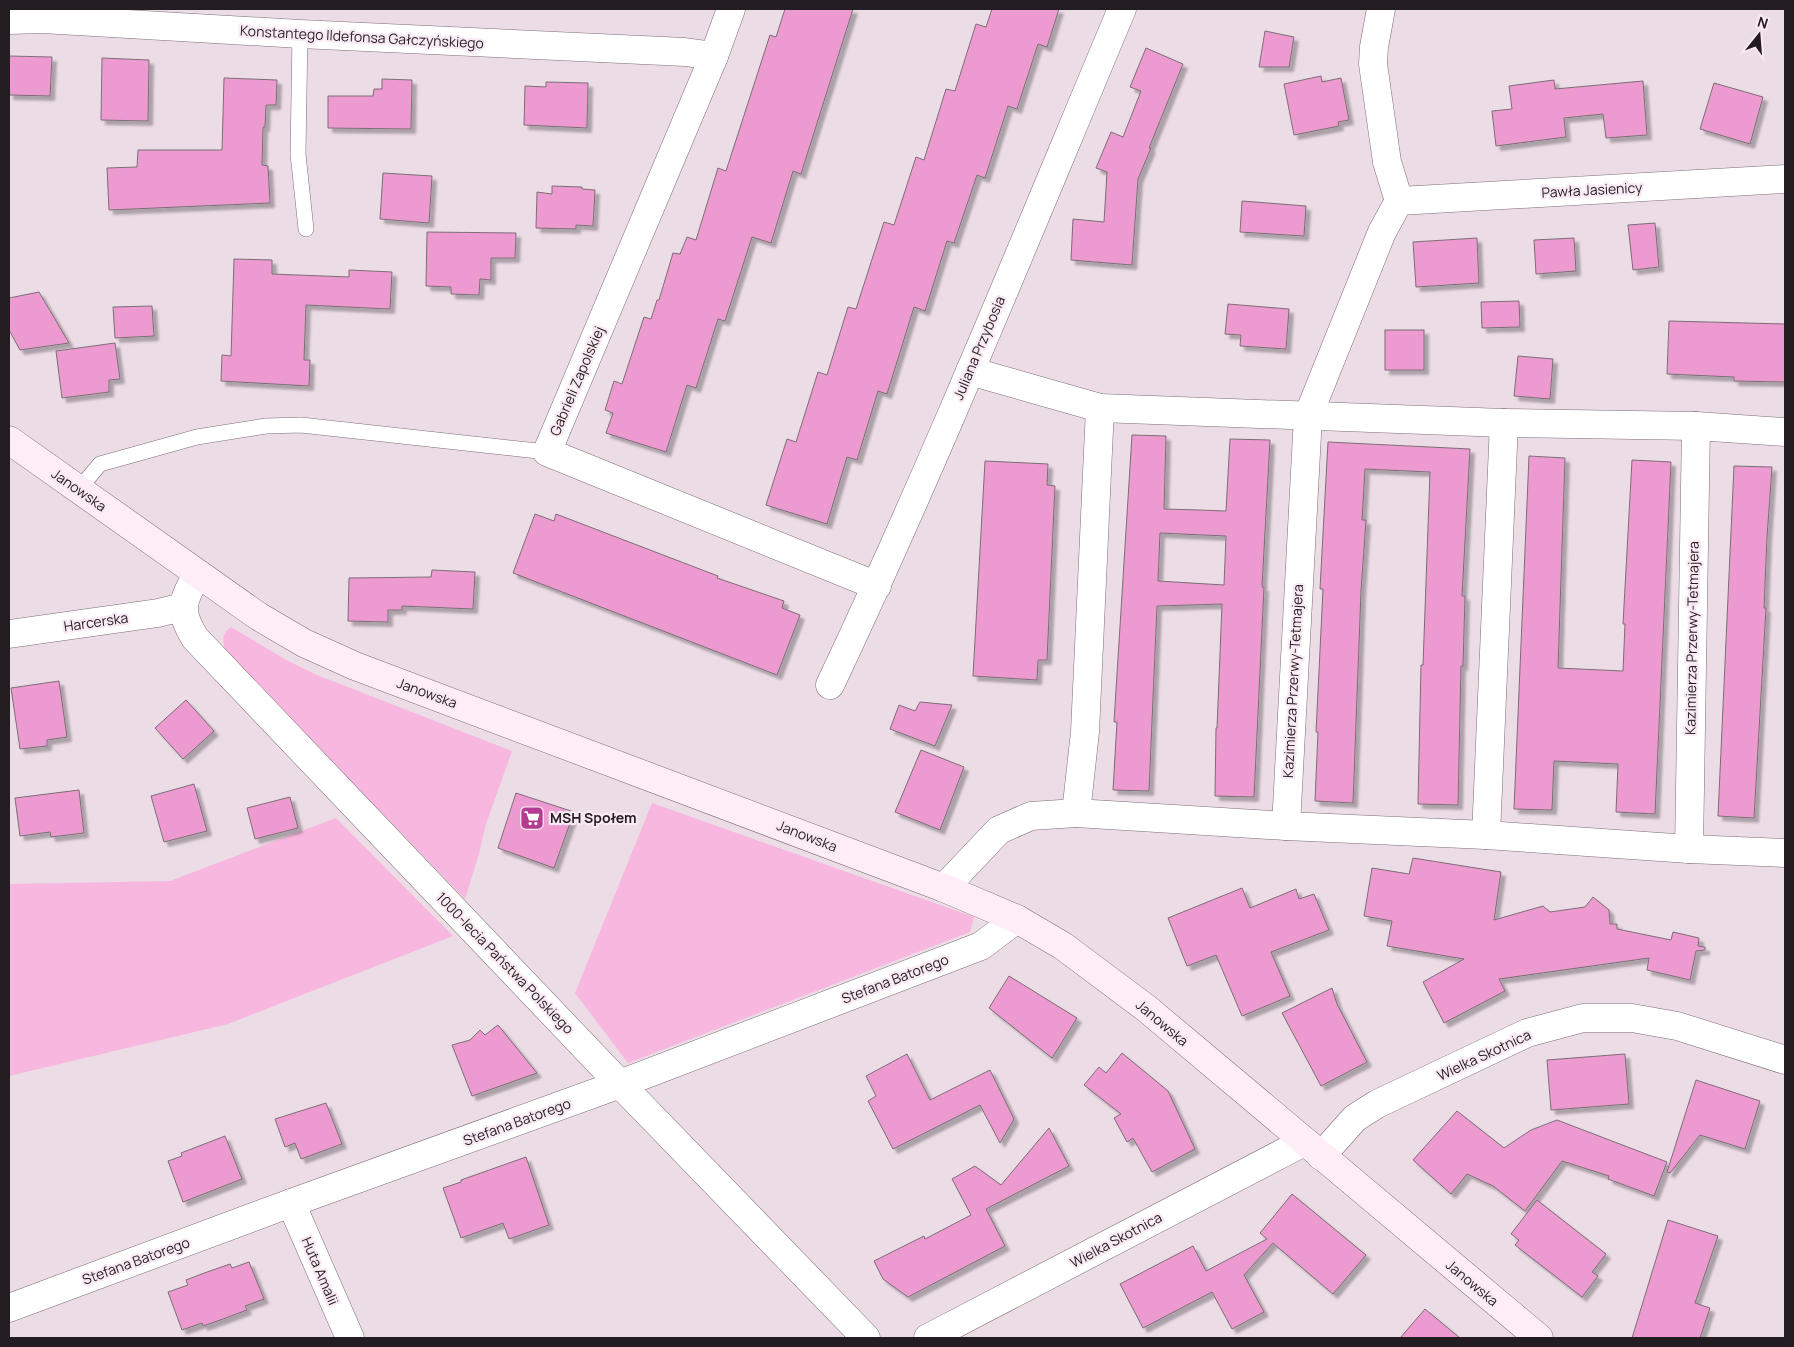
<svg xmlns="http://www.w3.org/2000/svg" width="1794" height="1347" font-family="Manrope,sans-serif">
  <defs>
    <filter id="shadow"><feDropShadow dx="4.5" dy="4.5" stdDeviation="1" flood-color="#0004"/></filter>
  </defs>
  <rect width="100%" height="100%" fill="#ecdce6"/>
  <g fill="#f7b7df">
    <path d="M 231,627 L 290,662 L 317,675 L 512,751 L 485,827 L 479,854 L 465,899 L 227,653 C 222,643 221,634 231,627 Z"/>
    <path d="M 652,803 L 974,917 L 970,932 L 628,1063 L 575,993 Z"/>
    <path d="M 336,818 L 453,936 L 228,1024 L 9,1076 L 9,884 L 170,881 Z"/>
  </g>
  <g fill="#ec9acf" stroke="#7b6e76" fill-rule="evenodd" filter="url(#shadow)">
    <path d="M 785,9 L 853,9 L 801,174 L 793,171 L 771,243 L 752,237 L 725,321 L 718,319 L 696,388 L 687,385 L 666,452 L 606,433 L 613,413 L 605,410 L 614,381 L 622,384 L 644,317 L 651,319 L 657,300 L 659,300 L 673,253 L 680,254 L 687,237 L 696,240 L 718,168 L 726,171 L 770,35 L 776,37 Z"/>
    <path d="M 992,9 L 1059,9 L 1047,47 L 1038,44 L 1017,109 L 1008,106 L 985,178 L 977,175 L 954,243 L 947,241 L 925,311 L 914,307 L 887,394 L 878,391 L 857,460 L 847,457 L 827,524 L 766,505 L 787,439 L 796,442 L 818,372 L 827,375 L 848,307 L 856,309 L 884,222 L 894,225 L 916,157 L 924,160 L 946,89 L 955,91 L 976,24 L 986,27 Z"/>
    <path d="M 1265,31 L 1294,37 L 1289,67 L 1259,67 Z"/>
    <path d="M 1146,48 L 1183,64 L 1149,148 L 1151,148 L 1138,179 L 1132,265 L 1071,260 L 1073,219 L 1104,222 L 1107,172 L 1096,168 L 1111,132 L 1123,137 L 1141,91 L 1130,87 Z"/>
    <path d="M 9,56 L 52,57 L 50,96 L 9,95 Z"/>
    <path d="M 102,58 L 149,60 L 148,121 L 101,120 Z"/>
    <path d="M 1321,76 L 1322,82 L 1341,78 L 1349,120 L 1338,122 L 1339,126 L 1294,135 L 1284,84 Z"/>
    <path d="M 224,78 L 277,80 L 276,105 L 266,105 L 265,127 L 263,127 L 262,165 L 268,166 L 270,203 L 109,210 L 107,168 L 137,167 L 138,150 L 222,150 Z"/>
    <path d="M 382,79 L 412,80 L 411,129 L 328,128 L 328,96 L 373,96 L 374,89 L 382,89 Z"/>
    <path d="M 1554,80 L 1555,89 L 1643,81 L 1647,135 L 1606,138 L 1603,114 L 1564,118 L 1566,137 L 1496,146 L 1492,111 L 1512,109 L 1509,86 Z"/>
    <path d="M 546,82 L 588,83 L 587,128 L 524,125 L 525,86 L 546,87 Z"/>
    <path d="M 1714,83 L 1763,97 L 1750,144 L 1700,129 Z"/>
    <path d="M 383,173 L 432,176 L 429,223 L 380,219 Z"/>
    <path d="M 552,186 L 582,187 L 582,189 L 595,190 L 593,226 L 576,225 L 576,229 L 536,228 L 537,192 L 552,194 Z"/>
    <path d="M 1242,201 L 1306,206 L 1304,236 L 1240,232 Z"/>
    <path d="M 1655,223 L 1659,267 L 1633,270 L 1628,225 Z"/>
    <path d="M 427,232 L 516,233 L 515,258 L 491,258 L 491,280 L 480,279 L 479,295 L 451,294 L 451,287 L 426,286 Z"/>
    <path d="M 1477,238 L 1479,283 L 1416,287 L 1413,242 Z"/>
    <path d="M 1574,238 L 1576,271 L 1536,274 L 1534,240 Z"/>
    <path d="M 234,259 L 272,260 L 272,274 L 349,277 L 349,270 L 392,272 L 390,309 L 306,305 L 304,360 L 310,360 L 309,386 L 221,381 L 222,355 L 231,356 Z"/>
    <path d="M 39,292 L 69,343 L 20,350 L 9,330 L 9,298 Z"/>
    <path d="M 1519,301 L 1520,327 L 1482,328 L 1481,302 Z"/>
    <path d="M 1228,304 L 1289,309 L 1286,349 L 1240,346 L 1241,335 L 1225,334 Z"/>
    <path d="M 152,306 L 154,336 L 115,338 L 113,307 Z"/>
    <path d="M 1669,321 L 1785,324 L 1785,382 L 1734,381 L 1734,377 L 1667,374 Z"/>
    <rect x="1385" y="330" width="39" height="40"/>
    <path d="M 115,343 L 120,379 L 109,380 L 109,392 L 62,398 L 56,351 Z"/>
    <path d="M 1518,356 L 1553,359 L 1550,399 L 1514,396 Z"/>
    <path d="M 1132,435 L 1166,436 L 1164,509 L 1199,510 L 1226,511 L 1230,439 L 1270,440 L 1262,587 L 1264,587 L 1254,797 L 1215,796 L 1216,728 L 1217,728 L 1222,604 L 1157,606 L 1149,791 L 1113,790 L 1117,722 L 1114,722 ZM 1160,533 L 1226,536 L 1224,585 L 1158,581 Z"/>
    <path d="M 1328,442 L 1470,449 L 1462,596 L 1465,596 L 1463,666 L 1461,666 L 1458,805 L 1418,804 L 1421,665 L 1423,665 L 1430,472 L 1365,469 L 1362,520 L 1366,520 L 1361,591 L 1353,803 L 1315,801 L 1318,732 L 1316,732 L 1323,589 L 1320,589 Z"/>
    <path d="M 1529,456 L 1565,458 L 1558,668 L 1623,671 L 1625,624 L 1623,624 L 1632,460 L 1671,462 L 1655,814 L 1616,812 L 1618,764 L 1554,761 L 1552,810 L 1514,809 Z"/>
    <path d="M 985,461 L 1048,464 L 1047,485 L 1055,486 L 1047,660 L 1038,660 L 1037,680 L 973,676 Z"/>
    <path d="M 1734,466 L 1772,467 L 1767,537 L 1764,608 L 1766,608 L 1754,818 L 1718,816 Z"/>
    <path d="M 535,514 L 554,521 L 556,514 L 718,576 L 717,578 L 784,601 L 782,608 L 800,615 L 777,675 L 513,573 Z"/>
    <path d="M 432,570 L 475,572 L 473,609 L 402,606 L 402,610 L 388,610 L 388,622 L 348,621 L 349,578 L 431,577 Z"/>
    <path d="M 59,681 L 67,737 L 47,740 L 47,746 L 20,749 L 11,688 Z"/>
    <path d="M 186,700 L 214,731 L 183,759 L 155,728 Z"/>
    <path d="M 920,702 L 952,705 L 935,746 L 890,729 L 899,705 L 915,711 Z"/>
    <path d="M 921,750 L 964,767 L 940,830 L 895,812 Z"/>
    <path d="M 194,784 L 207,831 L 164,842 L 151,796 Z"/>
    <path d="M 79,790 L 84,833 L 51,837 L 50,832 L 20,836 L 15,798 Z"/>
    <path d="M 516,793 L 574,812 L 554,868 L 498,848 Z"/>
    <path d="M 290,797 L 298,828 L 255,839 L 247,808 Z"/>
    <path d="M 1413,858 L 1501,872 L 1494,920 L 1543,906 L 1550,912 L 1585,907 L 1593,897 L 1609,910 L 1610,924 L 1617,924 L 1617,929 L 1671,940 L 1673,932 L 1699,938 L 1698,946 L 1705,947 L 1705,950 L 1696,951 L 1690,980 L 1647,970 L 1649,958 L 1499,979 L 1505,991 L 1444,1023 L 1423,982 L 1464,959 L 1387,946 L 1392,921 L 1364,916 L 1372,868 L 1409,874 Z"/>
    <path d="M 1242,888 L 1250,908 L 1296,889 L 1299,899 L 1314,894 L 1329,930 L 1271,952 L 1290,996 L 1242,1016 L 1216,955 L 1187,966 L 1168,918 Z"/>
    <path d="M 1009,976 L 1077,1018 L 1052,1058 L 989,1008 Z"/>
    <path d="M 1332,988 L 1337,1004 L 1367,1062 L 1321,1086 L 1282,1013 Z"/>
    <path d="M 498,1025 L 537,1073 L 472,1096 L 452,1045 L 470,1040 L 480,1030 L 485,1035 Z"/>
    <path d="M 1122,1053 L 1168,1091 L 1195,1149 L 1152,1172 L 1133,1138 L 1127,1142 L 1114,1118 L 1121,1114 L 1084,1085 L 1099,1067 L 1106,1073 Z"/>
    <path d="M 907,1054 L 930,1100 L 990,1070 L 1014,1119 L 1000,1143 L 980,1105 L 893,1149 L 868,1101 L 876,1096 L 866,1076 Z"/>
    <path d="M 1625,1054 L 1629,1104 L 1551,1110 L 1547,1060 Z"/>
    <path d="M 1696,1080 L 1760,1101 L 1745,1149 L 1700,1135 L 1670,1173 L 1667,1172 Z"/>
    <path d="M 326,1103 L 342,1144 L 301,1159 L 295,1143 L 285,1147 L 275,1119 Z"/>
    <path d="M 1457,1111 L 1504,1148 L 1531,1130 L 1557,1120 L 1667,1162 L 1654,1196 L 1608,1179 L 1609,1176 L 1562,1161 L 1525,1211 L 1493,1186 L 1467,1174 L 1451,1194 L 1413,1160 Z"/>
    <path d="M 1049,1128 L 1069,1166 L 986,1209 L 1005,1246 L 908,1297 L 883,1279 L 874,1261 L 924,1236 L 925,1239 L 971,1215 L 952,1179 L 975,1166 L 1001,1185 Z"/>
    <path d="M 225,1136 L 242,1179 L 183,1202 L 168,1161 L 182,1156 L 181,1153 Z"/>
    <path d="M 526,1157 L 549,1225 L 509,1239 L 503,1223 L 461,1238 L 443,1188 L 461,1182 L 461,1180 Z"/>
    <path d="M 1292,1194 L 1366,1255 L 1333,1294 L 1273,1243 L 1244,1275 L 1264,1312 L 1232,1329 L 1212,1292 L 1143,1328 L 1120,1284 L 1193,1246 L 1206,1271 L 1267,1239 L 1260,1233 Z"/>
    <path d="M 1537,1200 L 1606,1254 L 1592,1272 L 1598,1276 L 1582,1297 L 1515,1245 L 1519,1240 L 1511,1234 Z"/>
    <path d="M 1668,1220 L 1718,1236 L 1695,1303 L 1710,1308 L 1700,1338 L 1632,1338 Z"/>
    <path d="M 249,1262 L 264,1299 L 245,1306 L 247,1310 L 223,1319 L 203,1326 L 202,1323 L 182,1330 L 168,1292 L 188,1285 L 186,1280 L 207,1272 L 230,1264 L 232,1268 Z"/>
    <path d="M 1425,1309 L 1460,1338 L 1400,1338 Z"/>
  </g>
  <g fill="none" stroke-linecap="round" stroke-linejoin="round">
    <g stroke="#7c6e76" stroke-width="16">
      <g id="lane">
        <path d="M 300,34 L 298,154 L 306,229"/>
        <path d="M 78,490 L 100,464 L 197,437 L 266,426 L 301,425 L 547,452"/>
      </g>
    </g>
    <g stroke="#7c6e76" stroke-width="29">
      <g id="street">
        <path d="M 731,9 L 714,56 L 547,452 L 877,586"/>
        <path d="M 1381,9 L 1374,47 L 1373,64 L 1387,162 L 1399,201"/>
        <path d="M 9,20 L 42,19 L 300,34 L 685,52 L 714,56"/>
        <path d="M 970,371 L 1100,408 L 1504,423 L 1696,426 L 1785,432"/>
        <path d="M 198,574 C 182,600 178,611 195,638 L 620,1084 L 866,1338"/>
        <path d="M 9,634 L 158,613 L 183,607"/>
        <path d="M 830,685 C 935,463 1027,235 1122,9"/>
        <path d="M 1076,813 L 1085,732 L 1100,408"/>
        <path d="M 1286,826 L 1308,416 L 1382,232 L 1399,201 L 1785,179"/>
        <path d="M 1486,835 L 1504,423"/>
        <path d="M 1689,849 L 1696,426"/>
        <path d="M 944,888 L 999,830 L 1031,816 L 1076,813 L 1286,826 L 1486,835 L 1689,849 L 1785,853"/>
        <path d="M 1321,1156 L 1355,1118 L 1377,1104 L 1527,1033 L 1583,1018 L 1632,1018 L 1677,1026 L 1785,1060"/>
        <path d="M 291,1203 L 350,1338"/>
        <path d="M 9,1308 L 291,1203 L 620,1084 L 981,946 L 1017,919"/>
        <path d="M 928,1338 L 1304,1142"/>
      </g>
    </g>
    <g stroke="#7c6e76" stroke-width="29">
      <path id="secondary" d="M 9,440 L 258,616 L 304,643 L 355,666 L 944,888 L 1017,919 L 1063,946 L 1146,1008 L 1539,1338"/>
    </g>
    <use href="#lane" stroke="#fff" stroke-width="15"/>
    <use href="#street" stroke="#fff" stroke-width="28"/>
    <use href="#secondary" stroke="#feecf7" stroke-width="28"/>
  </g>
  <defs>
    <g id="supermarket-square" transform="scale(1.25)"><rect x="-9" y="-9" width="18" height="18" rx="4" fill="#b33b90" stroke="#f9e9f3"/><path d="M-6-5.5h2.5l.6 2H6L4.5 2H-2.5L-4.4-4H-6ZM-1.5 3.2a1.3 1.3 0 1 0 .1 0ZM3 3.2a1.3 1.3 0 1 0 .1 0Z" fill="#fff"/></g>
  </defs>
  <g fill-rule="evenodd">
    <use href="#supermarket-square" x="532" y="818"/>
  </g>
  <g text-anchor="middle" stroke-width="4.5" stroke-linejoin="round" paint-order="stroke">
    <g font-size="14" fill="#231d21" stroke="#f9e9f3">
      <text transform="translate(362 37) rotate(3)" y="5">Konstantego Ildefonsa Gałczyńskiego</text>
      <text transform="translate(1592 190) rotate(-3)" y="5">Pawła Jasienicy</text>
      <text transform="translate(979 348) rotate(-67)" y="5">Juliana Przybosia</text>
      <text transform="translate(577 381) rotate(-67)" y="5">Gabrieli Zapolskiej</text>
      <text transform="translate(79 490) rotate(35)" y="5">Janowska</text>
      <text transform="translate(96 622) rotate(-8)" y="5">Harcerska</text>
      <text transform="translate(1692 638) rotate(-89)" y="5">Kazimierza Przerwy-Tetmajera</text>
      <text transform="translate(1293 681) rotate(-87)" y="5">Kazimierza Przerwy-Tetmajera</text>
      <text transform="translate(427 693) rotate(20)" y="5">Janowska</text>
      <text transform="translate(807 836) rotate(21)" y="5">Janowska</text>
      <text transform="translate(505 963) rotate(46)" y="5">1000-lecia Państwa Polskiego</text>
      <text transform="translate(895 979) rotate(-21)" y="5">Stefana Batorego</text>
      <text transform="translate(1162 1023) rotate(40)" y="5">Janowska</text>
      <text transform="translate(1484 1055) rotate(-25)" y="5">Wielka Skotnica</text>
      <text transform="translate(517 1122) rotate(-20)" y="5">Stefana Batorego</text>
      <text transform="translate(1116 1240) rotate(-28)" y="5">Wielka Skotnica</text>
      <text transform="translate(136 1261) rotate(-20)" y="5">Stefana Batorego</text>
      <text transform="translate(320 1271) rotate(67)" y="5">Huta Amalii</text>
      <text transform="translate(1472 1283) rotate(40)" y="5">Janowska</text>
    </g>
    <g font-size="14" font-weight="bold" fill="#231d21" stroke="#f9e9f3" text-anchor="start">
      <text x="550" y="823">MSH Społem</text>
    </g>
  </g>
  <rect width="1794" height="1347" fill="none" stroke="#231d21" stroke-width="20"/>
  <g transform="translate(1759 35) rotate(17)" stroke="#f9e9f3" stroke-width="4" paint-order="stroke">
  <path d="M0-4L9 19L0 12L-9 19Z" fill="#231d21"/>
  <text y="-8" font-size="14" font-weight="bold" text-anchor="middle" fill="#231d21">N</text>
  </g>
</svg>
